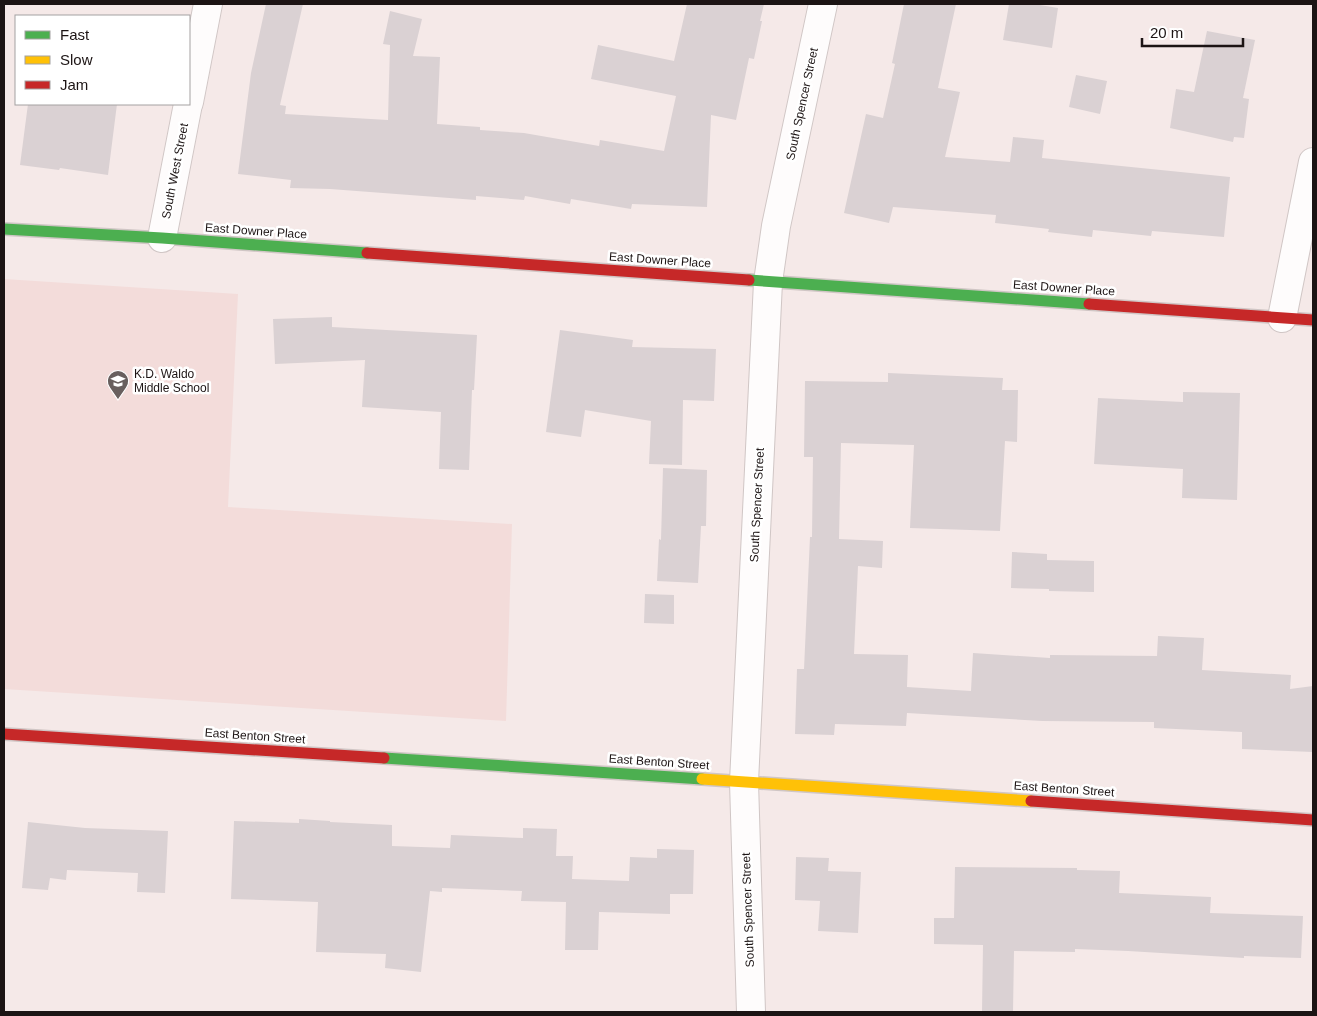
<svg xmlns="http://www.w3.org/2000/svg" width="1317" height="1016" font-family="Helvetica,sans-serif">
  <rect width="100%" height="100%" fill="#f5e9e8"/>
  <path fill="#f3dcda" d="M 4,279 L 238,294 L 228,507 L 512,524 L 506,721 L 4,689 Z"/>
  <g fill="#dad1d3">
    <path d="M 266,4 L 303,4 L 280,105 L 286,106 L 285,114 L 388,120 L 390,45 L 383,44 L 390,11 L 422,19 L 413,56 L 440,57 L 437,124 L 480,127 L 480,130 L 524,133 L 599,146 L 600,140 L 664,151 L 676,96 L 591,79 L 598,45 L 674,61 L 687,4 L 764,4 L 760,21 L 762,21 L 754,59 L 749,58 L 736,120 L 711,115 L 707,207 L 632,204 L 631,209 L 571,199 L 570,204 L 525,196 L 524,200 L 476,196 L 476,200 L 330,189 L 290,188 L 291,180 L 238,174 L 251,73 Z"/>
    <path d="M 904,4 L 956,4 L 938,88 L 960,92 L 945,157 L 1010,162 L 1013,137 L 1044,140 L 1042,158 L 1230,177 L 1224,237 L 1152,231 L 1151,236 L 1093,230 L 1092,237 L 1048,232 L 1049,229 L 995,223 L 996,215 L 893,207 L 889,223 L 844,213 L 866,114 L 883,118 L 895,64 L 892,63 Z"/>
    <path d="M 1009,4 L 1034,4 L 1058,8 L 1052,48 L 1003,40 Z"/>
    <path d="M 1207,31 L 1255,40 L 1243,98 L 1249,99 L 1244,138 L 1234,137 L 1233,142 L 1170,128 L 1176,89 L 1194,92 Z"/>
    <path d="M 1076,75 L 1107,81 L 1100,114 L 1069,107 Z"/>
    <path d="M 28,104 L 117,104 L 108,175 L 60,168 L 59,170 L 20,165 Z"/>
    <path d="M 332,317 L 332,327 L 477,335 L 474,390 L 472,390 L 469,470 L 439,469 L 441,412 L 362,407 L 365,360 L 275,364 L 273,319 Z"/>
    <path d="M 560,330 L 633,340 L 632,347 L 716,349 L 714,401 L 683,400 L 682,465 L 649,464 L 651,421 L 585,410 L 581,437 L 546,432 Z"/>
    <path d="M 888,373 L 1003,378 L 1002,390 L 1018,390 L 1017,442 L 1005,441 L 1000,531 L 910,528 L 914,445 L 841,443 L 839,539 L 883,541 L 882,568 L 858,566 L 854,654 L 908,655 L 907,687 L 971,691 L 973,653 L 1050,658 L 1050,655 L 1157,656 L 1158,636 L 1204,638 L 1202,670 L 1291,675 L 1290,689 L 1313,686 L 1313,752 L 1242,749 L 1242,732 L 1154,728 L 1154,722 L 1042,721 L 907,713 L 906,726 L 835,724 L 834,735 L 795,734 L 797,669 L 804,669 L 810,537 L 812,537 L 813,457 L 804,457 L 805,381 L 888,382 Z"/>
    <path d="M 1183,392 L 1240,393 L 1237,500 L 1182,498 L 1183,469 L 1094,464 L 1098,398 L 1183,402 Z"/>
    <path d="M 663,468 L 707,470 L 706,526 L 701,526 L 698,583 L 657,581 L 659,539 L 661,540 Z"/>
    <path d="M 1012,552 L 1047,554 L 1047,560 L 1094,561 L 1094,592 L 1049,591 L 1049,589 L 1011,588 Z"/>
    <path d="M 645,594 L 674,595 L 674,624 L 644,623 Z"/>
    <path d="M 299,819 L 330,821 L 330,822 L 392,825 L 392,846 L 450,848 L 451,835 L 523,838 L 523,828 L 557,829 L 556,856 L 573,856 L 572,879 L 629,881 L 630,857 L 657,858 L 657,849 L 694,850 L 693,894 L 670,894 L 670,914 L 599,912 L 598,950 L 565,950 L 566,902 L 521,901 L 522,891 L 442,888 L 442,892 L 430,891 L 421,972 L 385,968 L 386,954 L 316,952 L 318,902 L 231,899 L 234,821 L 299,823 Z"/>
    <path d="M 28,822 L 85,828 L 168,831 L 165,893 L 137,892 L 138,873 L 67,870 L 66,880 L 50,878 L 48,890 L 22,888 Z"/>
    <path d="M 796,857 L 829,858 L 828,871 L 861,872 L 858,933 L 818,931 L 820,901 L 795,900 Z"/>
    <path d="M 955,867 L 1077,868 L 1077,870 L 1120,871 L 1119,893 L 1211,897 L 1210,913 L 1303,916 L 1301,958 L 1244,956 L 1244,958 L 1128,951 L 1075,949 L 1075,952 L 1014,951 L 1013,1012 L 982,1012 L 983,945 L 934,944 L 934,918 L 954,918 Z"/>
  </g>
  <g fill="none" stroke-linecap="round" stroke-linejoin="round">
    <g stroke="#d0c6c5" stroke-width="30">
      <g id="street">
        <path d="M 189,102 L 208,4"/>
        <path d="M 162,238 L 188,104"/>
        <path d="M 1282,318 L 1313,162"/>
        <path d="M 751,1012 L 744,782 L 768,282 L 776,226 L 823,4"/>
      </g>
    </g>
    <g stroke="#d0c6c5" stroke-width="14">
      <g id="fast">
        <path d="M 4,229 L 162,238 L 367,253"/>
        <path d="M 749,280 L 1089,304"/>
        <path d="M 384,758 L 702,779"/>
      </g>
    </g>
    <g stroke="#d0c6c5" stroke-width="14">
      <path id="slow" d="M 702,779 L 1031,801"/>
    </g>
    <g stroke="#d0c6c5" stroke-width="14">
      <g id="jam">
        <path d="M 367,253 L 749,280"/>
        <path d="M 1089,304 L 1313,320"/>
        <path d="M 4,734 L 384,758"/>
        <path d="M 1031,801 L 1313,820"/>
      </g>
    </g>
    <use href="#street" stroke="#fefcfc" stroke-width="28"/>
    <use href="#fast" stroke="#4caf50" stroke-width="11"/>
    <use href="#slow" stroke="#ffc107" stroke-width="11"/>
    <use href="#jam" stroke="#c62828" stroke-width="11"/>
  </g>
  <defs>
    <g id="school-pin" transform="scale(1.125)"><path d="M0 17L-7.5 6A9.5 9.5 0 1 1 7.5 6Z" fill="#685f5e" stroke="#fff"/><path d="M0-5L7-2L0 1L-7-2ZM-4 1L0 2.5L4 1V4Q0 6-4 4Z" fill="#fff"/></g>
  </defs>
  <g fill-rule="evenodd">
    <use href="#school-pin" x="118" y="381"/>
  </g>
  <g text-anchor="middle" stroke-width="5" stroke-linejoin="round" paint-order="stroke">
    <g font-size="12" fill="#1c1414" stroke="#fff">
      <text transform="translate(802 104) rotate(-78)" y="4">South Spencer Street</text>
      <text transform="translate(175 171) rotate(-79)" y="4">South West Street</text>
      <text transform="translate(256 231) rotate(4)" y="4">East Downer Place</text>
      <text transform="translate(660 260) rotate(4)" y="4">East Downer Place</text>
      <text transform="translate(1064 288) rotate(4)" y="4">East Downer Place</text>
      <text transform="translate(757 505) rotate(-87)" y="4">South Spencer Street</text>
      <text transform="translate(255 736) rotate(4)" y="4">East Benton Street</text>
      <text transform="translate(659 762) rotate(4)" y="4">East Benton Street</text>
      <text transform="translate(1064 789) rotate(4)" y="4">East Benton Street</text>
      <text transform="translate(748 910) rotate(-92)" y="4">South Spencer Street</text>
    </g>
    <g font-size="12" fill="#1c1414" stroke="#fff" text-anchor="start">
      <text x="134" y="378">K.D. Waldo<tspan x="134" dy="14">Middle School</tspan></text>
    </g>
  </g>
  <rect width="1317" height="1016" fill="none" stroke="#1c1414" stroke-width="10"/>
  <rect x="15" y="15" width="175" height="90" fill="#ffffff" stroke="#a4a1a1"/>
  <rect x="25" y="31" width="25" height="8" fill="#4caf50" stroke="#a4a1a1"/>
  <text x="60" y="40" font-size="15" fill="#1c1414">Fast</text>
  <rect x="25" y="56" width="25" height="8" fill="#ffc107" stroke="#a4a1a1"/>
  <text x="60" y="65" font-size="15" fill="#1c1414">Slow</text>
  <rect x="25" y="81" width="25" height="8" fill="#c62828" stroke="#a4a1a1"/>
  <text x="60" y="90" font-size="15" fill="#1c1414">Jam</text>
  <path d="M1142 38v8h101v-8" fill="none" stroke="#1c1414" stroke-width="2.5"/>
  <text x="1150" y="38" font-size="15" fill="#1c1414" stroke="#ffffff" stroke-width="4" paint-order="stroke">20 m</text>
</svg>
